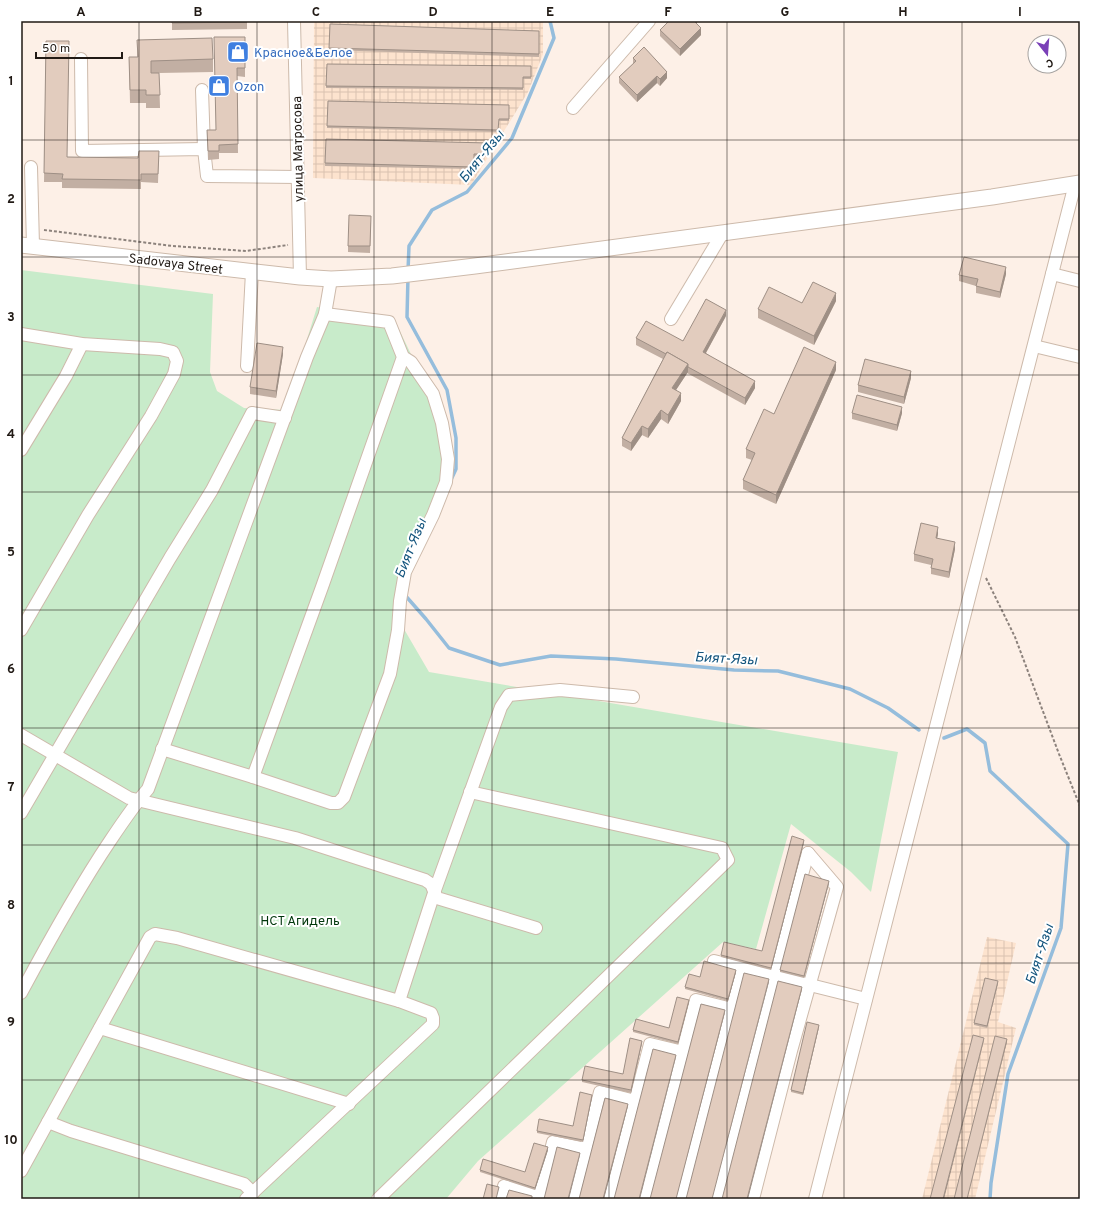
<svg xmlns="http://www.w3.org/2000/svg" width="1101" height="1220" font-family="Overpass,sans-serif">
  <defs>
    <pattern id="industrial-grid" width="8" height="8" patternUnits="userSpaceOnUse"><rect width="8" height="8" fill="#fde3ce"/><path d="M0 4h8M4 0v8" fill="none" stroke="#d9c2b0"/></pattern>
  </defs>
  <rect width="100%" height="100%" fill="#fdf0e7"/>
  <g fill="url(#industrial-grid)">
    <path d="M 314,21 L 543,21 L 543,54 L 528,92 L 471,185 L 313,178 Z"/>
    <path d="M 987,937 L 1016,943 L 998,1022 L 1016,1028 L 975,1199 L 922,1199 Z"/>
  </g>
  <path fill="#c8ebca" d="M 21,270 L 213,294 L 210,372 L 217,391 L 244,408 L 285,410 L 317,307 L 394,319 L 435,404 L 445,470 L 401,586 L 404,629 L 429,672 L 898,752 L 871,892 L 851,872 L 791,824 L 756,949 L 723,942 L 478,1161 L 446,1199 L 21,1199 Z"/>
  <g fill="none" stroke-linecap="round" stroke-linejoin="round">
    <g stroke="#95bddc" stroke-width="3.5">
      <path d="M 408,271 L 409,246 L 432,210 L 467,192 L 512,138 L 554,38 L 550,21"/>
      <path d="M 408,277 L 407,317 L 447,390 L 456,438 L 456,469 L 450,482"/>
      <path d="M 404,594 L 426,619 L 449,648 L 500,665 L 551,656 L 616,659 L 734,670 L 778,671 L 850,689 L 888,708 L 919,730"/>
      <path d="M 944,738 L 967,729 L 985,743 L 990,771 L 1068,844 L 1061,928 L 1008,1074 L 991,1183 L 990,1199"/>
    </g>
    <g stroke="#cdbaab" stroke-width="14">
      <g id="minor">
        <path d="M 294,21 L 300,277"/>
        <path d="M 81,59 L 82,151 L 204,149 L 207,176 L 298,177"/>
        <path d="M 202,90 L 204,149"/>
        <path d="M 573,108 L 649,21"/>
        <path d="M 31,167 L 33,246"/>
        <path d="M 1052,274 L 1080,281"/>
        <path d="M 671,319 L 722,234"/>
        <path d="M 21,334 L 82,344 L 160,349 L 173,352 L 177,361 L 174,374 L 151,416 L 88,515 L 21,630"/>
        <path d="M 1034,346 L 1080,357"/>
        <path d="M 247,366 L 252,272"/>
        <path d="M 21,450 L 66,376 L 82,344"/>
        <path d="M 21,735 L 129,798 L 295,838 L 425,880 L 431,884 L 437,898 L 536,928"/>
        <path d="M 162,749 L 253,777 L 322,587 L 403,357 L 389,322 L 325,314"/>
        <path d="M 253,777 L 331,803 L 338,803 L 344,797 L 390,674 L 398,630 L 400,601 L 405,572 L 433,515 L 446,482 L 448,459 L 442,423 L 433,394 L 411,362 L 403,357"/>
        <path d="M 21,813 L 170,558 L 212,490 L 252,413 L 285,418"/>
        <path d="M 714,961 L 866,999"/>
        <path d="M 21,993 C 49,941 77,890 110,841 C 122,823 134,805 148,789 L 307,357 L 325,314 L 331,279"/>
        <path d="M 100,1028 L 349,1104"/>
        <path d="M 48,1122 L 71,1131 L 244,1184 L 253,1193"/>
        <path d="M 21,1171 L 150,937 L 155,934 L 177,938 L 399,1001"/>
        <path d="M 246,1199 L 433,1024 L 433,1018 L 431,1013 L 399,1001 L 434,893 L 501,707 L 509,695 L 560,690 L 633,697"/>
        <path d="M 378,1199 L 728,860 L 722,848 L 470,792"/>
        <path d="M 501,1199 L 504,1186 L 540,1195"/>
        <path d="M 539,1199 L 553,1142 L 586,1149"/>
        <path d="M 573,1199 L 600,1092 L 635,1101"/>
        <path d="M 610,1199 L 650,1044 L 683,1052"/>
        <path d="M 645,1199 L 696,1000 L 732,1009"/>
        <path d="M 682,1199 L 743,968"/>
        <path d="M 717,1199 L 774,976 L 808,853"/>
        <path d="M 753,1199 L 791,1051 L 837,887 L 808,853"/>
        <path d="M 815,1199 L 1075,184"/>
      </g>
    </g>
    <g stroke="#cdbaab" stroke-width="17">
      <path id="major" d="M 21,245 L 300,277 L 331,279 L 392,276 L 475,266 L 992,197 L 1080,183"/>
    </g>
    <g stroke="#8c827c" stroke-width="2" stroke-dasharray="3 2" stroke-linecap="butt">
      <path d="M 44,230 L 173,246 L 246,251 L 288,245"/>
      <path d="M 986,578 L 1015,637 L 1059,754 L 1080,806"/>
    </g>
    <use href="#minor" stroke="#fff" stroke-width="12"/>
    <use href="#major" stroke="#fff" stroke-width="15"/>
  </g>
  <g fill="#c2afa3">
    <path d="M 172,21 L 247,21 L 247,29 L 172,30 Z"/>
    <path d="M 697,21 L 697,24 L 701,35 L 680,56 L 660,36 L 660,30 Z"/>
    <path d="M 330,24 L 539,31 L 539,57 L 329,50 Z"/>
    <path d="M 245,37 L 245,77 L 237,76 L 238,153 L 219,153 L 219,159 L 208,160 L 207,130 L 216,130 Z"/>
    <path d="M 137,40 L 213,59 L 213,72 L 159,73 L 160,108 L 146,108 L 146,103 L 130,103 L 129,57 L 137,57 Z"/>
    <path d="M 46,41 L 67,157 L 138,158 L 159,151 L 158,183 L 141,182 L 141,189 L 62,188 L 62,182 L 44,182 Z"/>
    <path d="M 633,58 L 667,78 L 660,86 L 657,83 L 637,102 L 619,83 L 619,77 L 633,64 Z"/>
    <path d="M 327,64 L 531,66 L 531,79 L 523,79 L 523,90 L 326,88 Z"/>
    <path d="M 328,101 L 509,105 L 509,121 L 499,121 L 498,132 L 327,128 Z"/>
    <path d="M 326,139 L 488,143 L 487,156 L 474,156 L 474,169 L 325,166 Z"/>
    <path d="M 371,222 L 370,253 L 348,252 L 348,246 Z"/>
    <path d="M 1006,274 L 1000,298 L 976,293 L 976,286 L 959,281 L 959,275 Z"/>
    <path d="M 836,301 L 814,345 L 758,318 L 758,309 L 802,303 Z"/>
    <path d="M 726,316 L 706,353 L 755,388 L 745,405 L 687,373 L 676,390 L 681,401 L 668,424 L 661,419 L 648,438 L 642,435 L 631,451 L 622,446 L 622,438 L 663,359 L 636,345 L 636,338 L 683,341 Z"/>
    <path d="M 283,354 L 276,398 L 250,394 L 250,387 Z"/>
    <path d="M 836,370 L 776,504 L 743,489 L 743,480 L 752,460 L 746,458 L 746,449 L 774,414 Z"/>
    <path d="M 911,378 L 904,404 L 858,392 L 858,385 Z"/>
    <path d="M 852,413 L 902,413 L 897,431 L 852,419 Z"/>
    <path d="M 938,534 L 937,538 L 955,549 L 949,578 L 931,574 L 931,565 L 914,561 L 914,554 Z"/>
    <path d="M 804,842 L 771,970 L 721,957 L 721,955 L 762,951 Z"/>
    <path d="M 829,883 L 804,978 L 780,972 L 780,970 Z"/>
    <path d="M 736,972 L 728,1001 L 685,989 L 685,987 Z"/>
    <path d="M 998,983 L 987,1028 L 974,1025 L 974,1023 Z"/>
    <path d="M 689,1002 L 678,1044 L 633,1032 L 633,1030 L 669,1028 Z"/>
    <path d="M 819,1027 L 803,1095 L 791,1092 L 791,1090 Z"/>
    <path d="M 642,1043 L 631,1093 L 582,1082 L 582,1080 L 623,1074 Z"/>
    <path d="M 592,1097 L 583,1142 L 537,1133 L 537,1131 L 573,1126 Z"/>
    <path d="M 548,1150 L 535,1190 L 480,1172 L 480,1170 L 525,1172 Z"/>
  </g>
  <g fill="#9e8f85">
    <path d="M 694,21 L 697,21 L 697,24 L 694,28 Z"/>
    <path d="M 701,28 L 701,35 L 680,56 L 680,49 Z"/>
    <path d="M 667,72 L 667,78 L 660,86 L 660,79 Z"/>
    <path d="M 657,76 L 657,83 L 637,102 L 637,95 Z"/>
    <path d="M 1006,267 L 1006,274 L 1000,298 L 1000,292 Z"/>
    <path d="M 836,293 L 836,301 L 814,345 L 814,336 Z"/>
    <path d="M 726,310 L 726,316 L 703,358 L 703,352 Z"/>
    <path d="M 283,347 L 283,354 L 276,398 L 276,391 Z"/>
    <path d="M 836,362 L 836,370 L 776,504 L 776,495 Z"/>
    <path d="M 688,364 L 688,372 L 672,396 L 672,388 Z"/>
    <path d="M 911,371 L 911,378 L 904,404 L 904,397 Z"/>
    <path d="M 755,381 L 755,388 L 745,405 L 745,398 Z"/>
    <path d="M 681,393 L 681,401 L 668,424 L 668,415 Z"/>
    <path d="M 902,407 L 902,413 L 897,431 L 897,425 Z"/>
    <path d="M 661,410 L 661,419 L 648,438 L 648,429 Z"/>
    <path d="M 642,426 L 642,435 L 631,451 L 631,443 Z"/>
    <path d="M 938,527 L 938,534 L 936,544 L 936,538 Z"/>
    <path d="M 955,542 L 955,549 L 949,578 L 949,572 Z"/>
    <path d="M 804,840 L 804,842 L 771,970 L 771,968 Z"/>
    <path d="M 829,881 L 829,883 L 804,978 L 804,976 Z"/>
    <path d="M 736,970 L 736,972 L 728,1001 L 728,999 Z"/>
    <path d="M 769,979 L 769,982 L 712,1199 Z"/>
    <path d="M 998,981 L 998,983 L 987,1028 L 987,1026 Z"/>
    <path d="M 802,987 L 802,989 L 748,1199 L 747,1199 Z"/>
    <path d="M 689,1000 L 689,1002 L 678,1044 L 678,1042 Z"/>
    <path d="M 725,1010 L 725,1012 L 676,1199 Z"/>
    <path d="M 819,1025 L 819,1027 L 803,1095 L 803,1093 Z"/>
    <path d="M 984,1038 L 984,1040 L 944,1199 L 943,1199 Z"/>
    <path d="M 1007,1039 L 1007,1042 L 967,1199 Z"/>
    <path d="M 642,1041 L 642,1043 L 631,1093 L 631,1090 Z"/>
    <path d="M 676,1055 L 676,1057 L 640,1199 L 639,1199 Z"/>
    <path d="M 592,1095 L 592,1097 L 583,1142 L 583,1140 Z"/>
    <path d="M 628,1104 L 628,1106 L 604,1199 L 603,1199 Z"/>
    <path d="M 548,1147 L 548,1150 L 535,1190 L 535,1188 Z"/>
    <path d="M 580,1153 L 580,1155 L 569,1199 L 568,1199 Z"/>
  </g>
  <g fill="#e2ccbe" stroke="#9e8f85">
    <path d="M 172,21 L 247,21 L 247,22 L 172,23 Z"/>
    <path d="M 669,21 L 694,21 L 701,28 L 680,49 L 660,30 Z"/>
    <path d="M 330,24 L 539,31 L 539,54 L 329,48 Z"/>
    <path d="M 214,37 L 245,37 L 245,68 L 237,68 L 238,144 L 219,145 L 219,151 L 208,151 L 207,130 L 216,130 Z"/>
    <path d="M 212,38 L 213,59 L 151,61 L 151,73 L 159,73 L 160,95 L 146,95 L 146,90 L 130,90 L 129,57 L 138,57 L 137,40 Z"/>
    <path d="M 46,41 L 69,41 L 67,157 L 138,158 L 139,151 L 159,151 L 158,174 L 141,174 L 141,180 L 62,179 L 63,174 L 44,173 Z"/>
    <path d="M 644,47 L 667,72 L 660,79 L 657,76 L 637,95 L 619,77 L 636,61 L 633,58 Z"/>
    <path d="M 327,64 L 531,66 L 531,77 L 523,77 L 523,88 L 326,86 Z"/>
    <path d="M 328,101 L 509,105 L 509,119 L 499,119 L 498,130 L 327,126 Z"/>
    <path d="M 326,139 L 488,143 L 487,154 L 474,154 L 474,167 L 325,163 Z"/>
    <path d="M 349,215 L 371,216 L 370,246 L 348,246 Z"/>
    <path d="M 964,257 L 1006,267 L 1000,292 L 976,286 L 978,279 L 959,275 Z"/>
    <path d="M 813,282 L 836,293 L 814,336 L 758,309 L 769,287 L 802,303 Z"/>
    <path d="M 706,299 L 726,310 L 703,352 L 755,381 L 745,398 L 688,367 L 688,364 L 667,352 L 666,354 L 636,338 L 646,321 L 683,341 Z"/>
    <path d="M 257,343 L 283,347 L 276,391 L 250,387 Z"/>
    <path d="M 804,347 L 836,362 L 776,495 L 743,480 L 755,453 L 746,449 L 764,409 L 774,414 Z"/>
    <path d="M 667,352 L 688,364 L 672,388 L 681,393 L 668,415 L 661,410 L 648,429 L 642,426 L 631,443 L 622,438 Z"/>
    <path d="M 865,359 L 911,371 L 904,397 L 858,385 Z"/>
    <path d="M 857,395 L 902,407 L 897,425 L 852,413 Z"/>
    <path d="M 921,523 L 938,527 L 936,538 L 955,542 L 949,572 L 931,568 L 933,559 L 914,554 Z"/>
    <path d="M 792,836 L 804,840 L 771,968 L 721,955 L 724,942 L 762,951 Z"/>
    <path d="M 805,874 L 829,881 L 804,976 L 780,970 Z"/>
    <path d="M 704,961 L 736,970 L 728,999 L 685,987 L 689,974 L 700,977 Z"/>
    <path d="M 744,973 L 769,979 L 712,1199 L 686,1199 Z"/>
    <path d="M 985,978 L 998,981 L 987,1026 L 974,1023 Z"/>
    <path d="M 778,981 L 802,987 L 747,1199 L 722,1199 Z"/>
    <path d="M 677,997 L 689,1000 L 678,1042 L 633,1030 L 636,1019 L 669,1028 Z"/>
    <path d="M 701,1004 L 725,1010 L 676,1199 L 650,1199 Z"/>
    <path d="M 807,1022 L 819,1025 L 803,1093 L 791,1090 Z"/>
    <path d="M 973,1035 L 984,1038 L 943,1199 L 930,1199 Z"/>
    <path d="M 995,1036 L 1007,1039 L 967,1199 L 954,1199 Z"/>
    <path d="M 630,1038 L 642,1041 L 631,1090 L 582,1080 L 585,1066 L 623,1074 Z"/>
    <path d="M 653,1049 L 676,1055 L 639,1199 L 614,1199 Z"/>
    <path d="M 580,1092 L 592,1095 L 583,1140 L 537,1131 L 539,1119 L 573,1126 Z"/>
    <path d="M 605,1098 L 628,1104 L 603,1199 L 579,1199 Z"/>
    <path d="M 534,1143 L 548,1147 L 535,1188 L 480,1170 L 483,1159 L 525,1172 Z"/>
    <path d="M 557,1147 L 580,1153 L 568,1199 L 544,1199 Z"/>
    <path d="M 487,1184 L 499,1187 L 496,1199 L 483,1199 Z"/>
    <path d="M 509,1190 L 532,1196 L 532,1199 L 506,1199 Z"/>
  </g>
  <path fill="none" stroke="#211a15" stroke-width="1" stroke-opacity="0.55" d="M 139,21 L 139,1199M 257,21 L 257,1199M 374,21 L 374,1199M 492,21 L 492,1199M 609,21 L 609,1199M 727,21 L 727,1199M 844,21 L 844,1199M 962,21 L 962,1199M 21,140 L 1080,140M 21,257 L 1080,257M 21,375 L 1080,375M 21,492 L 1080,492M 21,610 L 1080,610M 21,728 L 1080,728M 21,845 L 1080,845M 21,963 L 1080,963M 21,1080 L 1080,1080"/>
  <defs>
    <g id="shop-square" transform="scale(1.15)"><rect x="-9" y="-9" width="18" height="18" rx="4" fill="#3f7fe0" stroke="#fff"/><path d="M-5-2.5h2.3a2.7 3.5 0 0 1 5.4 0H5L5.5 6h-11ZM-1.5-2.5h3a1.5 2.3 0 0 0-3 0Z" fill="#fff"/></g>
  </defs>
  <g fill-rule="evenodd">
    <use href="#shop-square" x="238" y="52"/>
    <use href="#shop-square" x="219" y="86"/>
  </g>
  <g text-anchor="middle" stroke-width="4" stroke-linejoin="round" paint-order="stroke">
    <g font-size="13" fill="#366cbe" stroke="#fff" text-anchor="start">
      <text x="254" y="57">Красное&amp;Белое</text>
      <text x="234" y="91">Ozon</text>
    </g>
    <g font-size="13" fill="#211a15" stroke="#fff">
      <text transform="translate(297 149) rotate(-91)" y="5">улица Матросова</text>
      <text transform="translate(176 263) rotate(7)" y="5">Sadovaya Street</text>
    </g>
    <g font-size="13" fill="#00370b" stroke="#fff">
      <text x="300" y="925">НСТ Агидель</text>
    </g>
    <g font-size="14" font-style="italic" fill="#14557e" stroke="#fff">
      <text transform="translate(481 156) rotate(-51)" y="5">Бият-Язы</text>
      <text transform="translate(410 548) rotate(-68)" y="5">Бият-Язы</text>
      <text transform="translate(726 658) rotate(3)" y="5">Бият-Язы</text>
      <text transform="translate(1039 954) rotate(-72)" y="5">Бият-Язы</text>
    </g>
  </g>
  <rect width="1101" height="1220" fill="none" stroke="#ffffff" stroke-width="44"/>
  <g transform="translate(1047 54) rotate(163)"><circle r="19" fill="#ffffff" stroke="#a6a3a1"/>
  <path d="M0-3L7 15L0 10L-7 15Z" fill="#7a40b7"/>
  <text y="-6" font-size="11" font-weight="bold" text-anchor="middle" fill="#211a15">С</text>
  </g>
  <path d="M36 52v6h86v-6" fill="none" stroke="#211a15" stroke-width="2"/>
  <text x="42" y="52" font-size="12" fill="#211a15" stroke="#ffffff" stroke-width="3" paint-order="stroke">50 m</text>
  <rect x="22" y="22" width="1057" height="1176" fill="none" stroke="#211a15" stroke-width="1.5"/>
  <g font-size="13" text-anchor="middle" font-weight="bold" fill="#211a15">
    <text x="81" y="16">A</text>
    <text x="198" y="16">B</text>
    <text x="316" y="16">C</text>
    <text x="433" y="16">D</text>
    <text x="550" y="16">E</text>
    <text x="668" y="16">F</text>
    <text x="785" y="16">G</text>
    <text x="903" y="16">H</text>
    <text x="1020" y="16">I</text>
    <text x="11" y="85">1</text>
    <text x="11" y="203">2</text>
    <text x="11" y="321">3</text>
    <text x="11" y="438">4</text>
    <text x="11" y="556">5</text>
    <text x="11" y="673">6</text>
    <text x="11" y="791">7</text>
    <text x="11" y="909">8</text>
    <text x="11" y="1026">9</text>
    <text x="11" y="1144">10</text>
  </g>
</svg>
